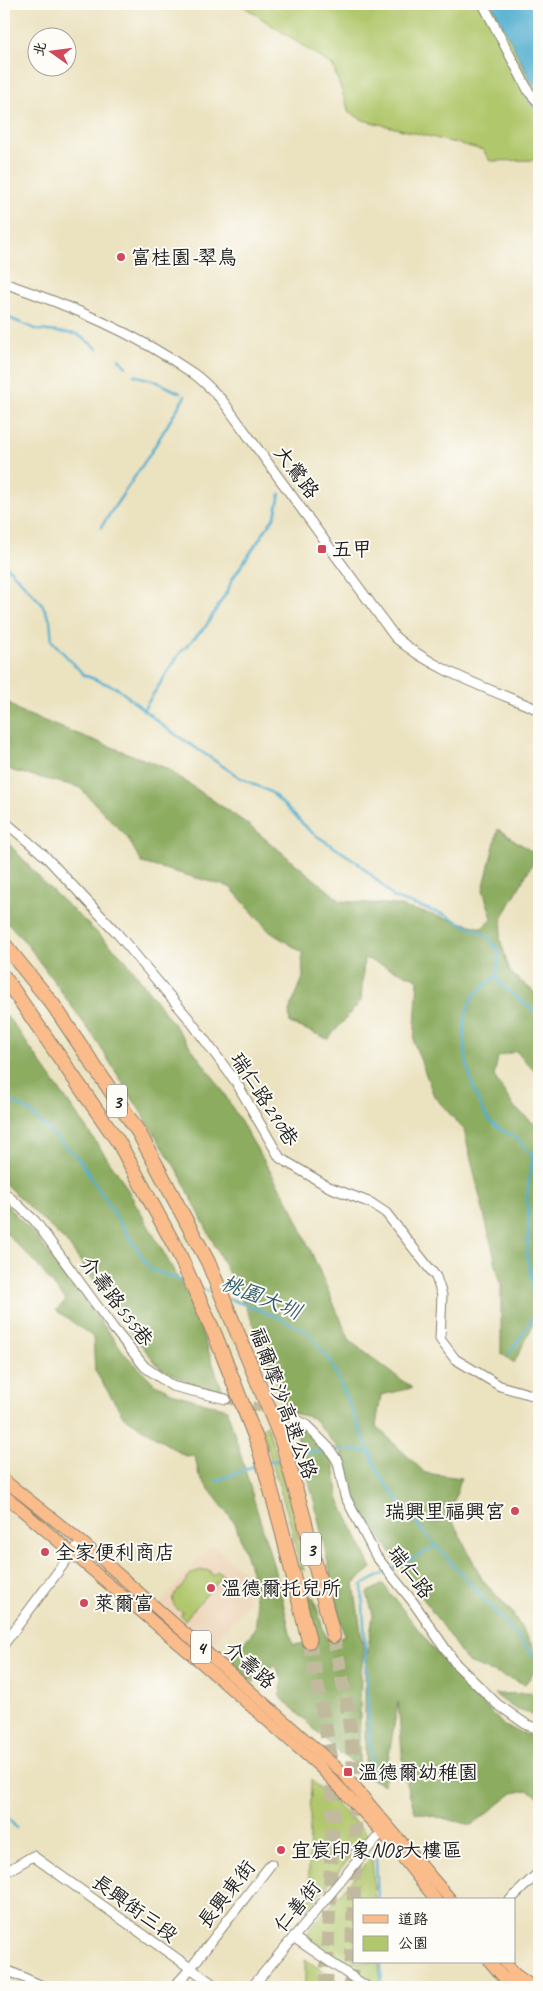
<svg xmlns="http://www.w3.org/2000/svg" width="543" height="1991" font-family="Caveat,'LXGW WenKai TC',sans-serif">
  <rect width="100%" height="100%" fill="#fdfcf7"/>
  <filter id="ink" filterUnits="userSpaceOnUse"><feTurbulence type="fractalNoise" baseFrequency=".02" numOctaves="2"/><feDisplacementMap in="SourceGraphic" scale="10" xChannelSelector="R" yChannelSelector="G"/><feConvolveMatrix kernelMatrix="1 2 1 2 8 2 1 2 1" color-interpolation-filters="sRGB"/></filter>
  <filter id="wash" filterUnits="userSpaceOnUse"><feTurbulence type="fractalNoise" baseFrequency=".0096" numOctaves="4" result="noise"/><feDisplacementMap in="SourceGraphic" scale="20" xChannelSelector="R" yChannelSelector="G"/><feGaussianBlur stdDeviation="1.12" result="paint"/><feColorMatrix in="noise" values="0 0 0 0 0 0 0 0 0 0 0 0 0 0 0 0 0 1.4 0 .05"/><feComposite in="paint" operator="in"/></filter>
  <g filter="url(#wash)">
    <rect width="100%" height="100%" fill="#ebe2c0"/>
    <path fill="#eed6bb" d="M 212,1545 L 245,1573 L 249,1603 L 208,1649 L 159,1605 Z"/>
    <g fill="#b1c76c" stroke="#667244">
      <path d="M 240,4 L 539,4 L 539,160 L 490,161 L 483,150 L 363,120 L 349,112 L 333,66 Z"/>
      <path d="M 267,1425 L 295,1521 L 304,1571 L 300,1568 L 290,1522 L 262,1429 Z"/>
      <path d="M 201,1570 L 209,1570 L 213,1576 L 217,1571 L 223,1575 L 185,1620 L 180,1615 L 183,1612 C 176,1610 171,1604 173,1597 L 192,1573 Z"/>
      <path d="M 311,1780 L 368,1835 L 308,1909 Z"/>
      <path d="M 372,1856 L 375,1900 L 354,1900 L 354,1962 L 379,1962 L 381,1987 L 306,1935 Z"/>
      <path d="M 305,1959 L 347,1987 L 305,1987 Z"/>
    </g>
    <g fill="#8cac60" stroke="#54643e">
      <path d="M 4,699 L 21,712 L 166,768 L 246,823 L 341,901 L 396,905 L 482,928 L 492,918 L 483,890 L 498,829 L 537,855 L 503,917 L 500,939 L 510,972 L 539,996 L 539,1072 L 536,1073 L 516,1051 L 498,1057 L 494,1076 L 514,1107 L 537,1126 L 539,1138 L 539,1200 L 533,1239 L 537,1271 L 532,1327 L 514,1363 L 501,1353 L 501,1285 L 464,1130 L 434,1096 L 414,1043 L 418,979 L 364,958 L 361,1001 L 328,1039 L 290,1023 L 289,1011 L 303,978 L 302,952 L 270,932 L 230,887 L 142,863 L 127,837 L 79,787 L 13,771 L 4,765 Z"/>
      <path d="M 4,838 L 45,884 L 124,958 L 219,1085 L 292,1208 L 350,1341 L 412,1388 L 381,1395 L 376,1426 L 425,1473 L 461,1478 L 450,1516 L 483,1581 L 511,1611 L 539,1656 L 539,1666 L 525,1684 L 468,1663 L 360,1508 L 340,1451 L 313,1418 L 289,1412 L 285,1406 L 263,1343 L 180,1175 L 96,1040 L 29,947 L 4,918 Z"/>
      <path d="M 4,1013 L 17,1029 L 121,1178 L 190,1299 L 223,1392 L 203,1389 L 160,1368 L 137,1340 L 67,1243 L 4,1183 Z"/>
      <path d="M 4,1202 L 37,1238 L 126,1355 L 155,1384 L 178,1395 L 227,1409 L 278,1581 L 293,1645 L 313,1642 L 306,1601 L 309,1596 L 314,1598 L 326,1639 L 344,1636 L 315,1504 L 295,1427 L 306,1429 L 333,1459 L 339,1500 L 372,1568 L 354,1583 L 364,1653 L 361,1671 L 359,1768 C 330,1747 306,1720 279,1696 L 283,1681 L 274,1665 L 253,1683 L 229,1661 L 255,1629 L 257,1613 L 251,1571 L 235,1523 L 199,1476 L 195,1456 L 185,1456 L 124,1417 L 95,1371 L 93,1337 L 56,1310 L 66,1301 L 38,1266 L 4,1231 Z"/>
      <path d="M 383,1584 L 431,1646 L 504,1726 L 539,1739 L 539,1796 L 527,1790 L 513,1793 L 472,1825 L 415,1812 L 404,1777 L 398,1702 L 384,1785 L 365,1776 L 365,1667 L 373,1615 L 367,1593 Z"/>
      <path d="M 539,1693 L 539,1717 L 515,1709 L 494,1694 Z"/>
    </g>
    <path fill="#51aecf" stroke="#366576" d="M 492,4 L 539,4 L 539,90 L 530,79 Z"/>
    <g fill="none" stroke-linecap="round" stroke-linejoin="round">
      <g stroke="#51aecf" stroke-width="2.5">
        <path d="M 528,96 L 533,105 L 539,111"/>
        <path d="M 4,316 L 38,330 L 77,334 L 97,348"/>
        <path d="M 119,359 L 126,367"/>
        <path d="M 134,375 L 155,381 L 180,393"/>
        <path d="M 101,527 L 150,454 L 185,396"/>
        <path d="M 4,563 L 42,604 L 50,620 L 52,641 L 84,675 L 117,688 L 166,728 L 239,777 L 272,793 L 311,832 L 357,862 L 381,884 L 394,898 L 445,915 L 488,936 L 499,952 L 497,976 L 500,984 L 539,1015"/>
        <path d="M 143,710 L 180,653 L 206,626 L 229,588 L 231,581 L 275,516 L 280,494"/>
        <path d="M 497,976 C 488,983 478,990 472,999 C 454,1028 470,1095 489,1120 C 497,1130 507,1132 517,1139 C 523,1144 528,1151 533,1156 L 527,1195 L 529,1223 L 527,1258 L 533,1286 L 535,1313 L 523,1334 L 510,1352"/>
        <path d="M 4,1098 L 28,1110 L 80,1160 L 150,1269 L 187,1283"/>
        <path d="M 199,1288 L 215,1294"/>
        <path d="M 230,1299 L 275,1316 L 308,1332 L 331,1362 L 380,1476 L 414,1521 L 539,1661"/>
        <path d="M 333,1451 L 358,1450 L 372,1454"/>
        <path d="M 291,1457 L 307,1452 L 327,1451"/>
        <path d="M 267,1463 L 283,1458"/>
        <path d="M 216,1481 L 259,1464"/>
        <path d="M 372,1778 L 362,1585 L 436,1546"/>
        <path d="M 4,1813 L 16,1828"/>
        <path d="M 376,1859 L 378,1900"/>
        <path d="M 381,1962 L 382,1987"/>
      </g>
    </g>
  </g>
  <g filter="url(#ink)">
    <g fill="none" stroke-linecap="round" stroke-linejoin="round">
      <path stroke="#c2ba9f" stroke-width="9" stroke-dasharray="9 4.5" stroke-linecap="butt" d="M 226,1399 L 287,1415"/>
      <g stroke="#c2ba9f" stroke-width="14" stroke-dasharray="14 7" stroke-linecap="butt">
        <path d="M 333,1636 C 342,1676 350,1716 353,1756 C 358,1833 353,1911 351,1987"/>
        <path d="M 309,1641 L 331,1757 L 333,1816 L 326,1987"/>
      </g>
      <g stroke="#847f6e" stroke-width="11">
        <g id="minor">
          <path d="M 483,4 L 529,92 L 539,103"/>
          <path d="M 4,283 C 71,306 135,333 194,374 C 204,381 213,391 222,400 L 395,637 C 434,671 492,690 539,710"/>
          <path d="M 4,821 L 45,856 L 117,933 L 189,1019 L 236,1082 L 280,1158 L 329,1187 L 371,1203 L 386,1213 L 436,1277 L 442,1295 L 440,1339 L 455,1359 L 500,1386 L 539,1397"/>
          <path d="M 4,1192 L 35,1221 L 114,1329 L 145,1367 L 172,1386 L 226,1399"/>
          <path d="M 287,1415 L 306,1425 L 329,1448 L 338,1462 L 345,1496 L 376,1556 L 413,1602 L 456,1664 L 497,1704 L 527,1725 L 539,1729"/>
          <path d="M 4,1644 L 71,1554 L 82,1542"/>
          <path d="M 4,1873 L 33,1856 L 217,1987"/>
          <path d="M 510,1900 L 539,1872"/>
          <path d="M 293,1937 L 367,1987"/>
          <path d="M 4,1969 L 45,1987"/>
          <path d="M 174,1987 L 190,1969 L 271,1864"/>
          <path d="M 252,1987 L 385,1828"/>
        </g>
      </g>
      <g stroke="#847f6e" stroke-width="13">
        <g id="major">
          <path d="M 4,1480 L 82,1542 L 342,1772 L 451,1900"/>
          <path d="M 4,1495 L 204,1665 L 319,1766 L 382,1832 L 436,1900"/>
          <path d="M 490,1962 L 502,1976 L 516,1987"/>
          <path d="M 505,1962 L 515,1974 L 533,1987"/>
        </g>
      </g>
      <g stroke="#847f6e" stroke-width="16">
        <g id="highway">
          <path d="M 4,944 L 54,1006 L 139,1133 L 208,1262 L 281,1438 L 304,1519 L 333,1636"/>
          <path d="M 4,977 L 119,1143 L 179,1254 L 215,1335 L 258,1444 L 280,1522 L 309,1641"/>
        </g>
      </g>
      <use href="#minor" stroke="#fff" stroke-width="9"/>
      <use href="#major" stroke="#fabc8b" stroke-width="11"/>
      <use href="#highway" stroke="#fabc8b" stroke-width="14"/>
    </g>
  </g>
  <g fill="#d1495b" stroke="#fdfcf7" stroke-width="2">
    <circle cx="121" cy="257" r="5"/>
    <rect x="317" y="544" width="10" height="10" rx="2.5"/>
    <circle cx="515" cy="1511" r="5"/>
    <circle cx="45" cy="1552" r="5"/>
    <circle cx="211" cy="1588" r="5"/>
    <circle cx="84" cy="1603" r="5"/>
    <rect x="343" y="1767" width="10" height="10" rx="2.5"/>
    <circle cx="281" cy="1850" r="5"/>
  </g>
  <g text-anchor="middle" stroke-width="4" stroke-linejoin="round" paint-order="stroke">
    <g fill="#fdfcf7" stroke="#605f5e" stroke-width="1">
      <rect x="107" y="1084.5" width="20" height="33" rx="4"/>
      <rect x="301" y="1532.5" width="20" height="33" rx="4"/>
      <rect x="191" y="1630.5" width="20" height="33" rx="4"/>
    </g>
    <g font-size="19" font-weight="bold" fill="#1c1c1c">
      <text x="117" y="1108">3</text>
      <text x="311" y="1556">3</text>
      <text x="201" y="1654">4</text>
    </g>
    <g font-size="20" fill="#1c1c1c" stroke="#fdfcf7" text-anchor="start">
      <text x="131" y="264">富桂園-翠鳥</text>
      <text x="332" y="556">五甲</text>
      <text x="505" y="1518" text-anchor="end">瑞興里福興宮</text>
      <text x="55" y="1559">全家便利商店</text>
      <text x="221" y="1595">溫德爾托兒所</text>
      <text x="94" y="1610">萊爾富</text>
      <text x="358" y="1779">溫德爾幼稚園</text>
      <text x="291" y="1857">宜宸印象NO8大樓區</text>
    </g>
    <g font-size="20" fill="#1c1c1c" stroke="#fdfcf7">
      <text transform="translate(297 472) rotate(53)" y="7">大鶯路</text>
      <text transform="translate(265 1099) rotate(57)" y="7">瑞仁路290巷</text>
      <text transform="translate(117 1301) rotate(53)" y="7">介壽路555巷</text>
      <text transform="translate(284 1403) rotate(70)" y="7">福爾摩沙高速公路</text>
      <text transform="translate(411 1572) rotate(53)" y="7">瑞仁路</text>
      <text transform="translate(250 1665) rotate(41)" y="7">介壽路</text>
      <text transform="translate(226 1894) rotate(-52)" y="7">長興東街</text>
      <text transform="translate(297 1906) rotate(-50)" y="7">仁善街</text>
      <text transform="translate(135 1908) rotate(36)" y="7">長興街三段</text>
    </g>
    <g font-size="21" font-style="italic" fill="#345e6d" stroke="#fdfcf7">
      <text transform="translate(261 1297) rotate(22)" y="7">桃園大圳</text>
    </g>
  </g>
  <rect width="543" height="1991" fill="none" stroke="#fdfcf7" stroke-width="20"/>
  <rect x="353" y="1898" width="162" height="65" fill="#fdfcf7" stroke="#a3a29f"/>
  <rect x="363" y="1915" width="25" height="8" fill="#fabc8b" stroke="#a3a29f"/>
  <text x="398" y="1924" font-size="15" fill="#1c1c1c">道路</text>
  <rect x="363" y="1936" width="25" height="15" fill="#b1c76c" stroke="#a3a29f"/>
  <text x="398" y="1948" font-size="15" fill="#1c1c1c">公園</text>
  <g transform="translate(52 52) rotate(284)"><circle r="24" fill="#fdfcf7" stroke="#a3a29f"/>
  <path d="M0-4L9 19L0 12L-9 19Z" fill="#d1495b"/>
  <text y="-8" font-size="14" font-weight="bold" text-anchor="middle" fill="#1c1c1c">北</text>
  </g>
</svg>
